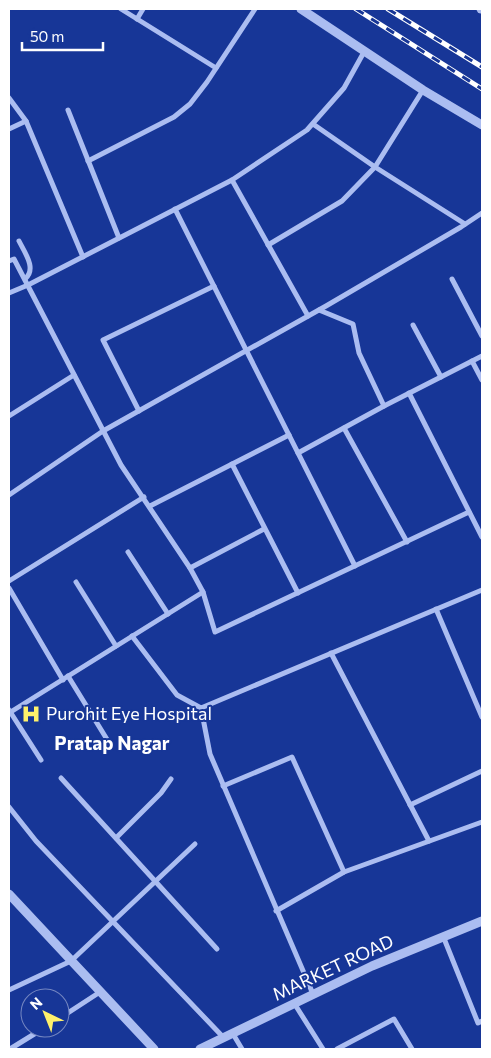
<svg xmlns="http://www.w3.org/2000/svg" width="491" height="1058" font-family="Commissioner,sans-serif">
  <rect width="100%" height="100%" fill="#173697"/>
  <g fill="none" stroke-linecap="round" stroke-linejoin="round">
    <g stroke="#abbdf1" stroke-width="5">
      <path d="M 121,9 L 216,68"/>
      <path d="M 137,19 L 143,9"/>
      <path d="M 9,98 L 26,121"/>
      <path d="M 68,110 L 119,238"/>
      <path d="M 313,124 L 375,167 L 465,224"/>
      <path d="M 9,129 L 26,121 L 83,257"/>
      <path d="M 88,161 L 174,117 L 190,104 L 207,82 L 255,9"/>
      <path d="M 232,180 L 308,316"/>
      <path d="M 175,209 L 355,566"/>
      <path d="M 19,241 C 25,253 37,269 25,279"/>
      <path d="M 268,245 L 342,201 L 375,167 L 423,90"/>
      <path d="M 9,261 L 14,259 L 121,465 L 190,568 L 203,592 L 215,632 L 469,512"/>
      <path d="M 452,279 L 482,336"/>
      <path d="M 9,293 L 28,285 L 232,180 L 307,130 L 344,88 L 364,52"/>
      <path d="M 319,310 L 353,324 L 359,353 L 384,406"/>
      <path d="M 413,325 L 441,377"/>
      <path d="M 472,361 L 482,380"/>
      <path d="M 409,393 L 482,537"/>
      <path d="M 139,411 L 103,340 L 214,286"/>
      <path d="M 9,416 L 74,375"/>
      <path d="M 344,428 L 407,542"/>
      <path d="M 298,453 L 384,406 L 482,356"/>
      <path d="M 232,464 L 298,593"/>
      <path d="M 9,495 L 103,431 L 326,306 L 461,227 L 482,213"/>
      <path d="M 150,506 L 289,435"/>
      <path d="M 128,552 L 168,614"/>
      <path d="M 190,568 L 264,529"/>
      <path d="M 9,581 L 144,497"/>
      <path d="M 76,582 L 116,646"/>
      <path d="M 9,588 L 63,680"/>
      <path d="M 436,609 L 482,717"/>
      <path d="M 132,636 L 177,695 L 201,708"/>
      <path d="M 331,653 L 429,841"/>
      <path d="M 68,676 L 108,741"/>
      <path d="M 201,708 L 210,754 L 313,994"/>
      <path d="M 201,708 L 482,590"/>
      <path d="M 9,710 L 41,760"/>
      <path d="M 9,713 L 203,592"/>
      <path d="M 61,778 L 217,949"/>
      <path d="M 223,786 L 292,757 L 344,872"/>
      <path d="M 410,805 L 482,771"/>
      <path d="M 9,807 L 36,841 L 224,1038"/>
      <path d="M 116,838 L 161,793 L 171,779"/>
      <path d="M 276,911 L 344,872 L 482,822"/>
      <path d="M 443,936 L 478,1023 L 482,1021"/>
      <path d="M 9,990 L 71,961 L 195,844"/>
      <path d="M 294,1003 L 323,1049"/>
      <path d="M 60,1018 L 100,992"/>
      <path d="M 233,1034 L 242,1049"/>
      <path d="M 10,1049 L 44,1028"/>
      <path d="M 337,1049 L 394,1019 L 412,1049"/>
    </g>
    <g stroke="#abbdf1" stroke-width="9">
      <path d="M 301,9 L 423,90 L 482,125"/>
      <path d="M 481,9 L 482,9"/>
      <path d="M 9,894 L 154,1049"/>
      <path d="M 200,1049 L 372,966 L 482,921"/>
    </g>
    <g stroke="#fff" stroke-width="5">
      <g id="rail">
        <path d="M 356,9 L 482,89"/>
        <path d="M 388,9 L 482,67"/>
      </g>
    </g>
    <use href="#rail" stroke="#173697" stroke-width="3" stroke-dasharray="9" stroke-linecap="butt"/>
  </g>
  <defs>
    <g id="hospital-bare" transform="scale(1.5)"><path d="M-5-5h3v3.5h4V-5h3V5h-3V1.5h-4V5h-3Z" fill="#fff16b" stroke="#173697" stroke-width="2.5" paint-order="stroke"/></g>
  </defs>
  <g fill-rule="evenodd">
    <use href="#hospital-bare" x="31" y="714"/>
  </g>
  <g text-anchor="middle" stroke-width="4" stroke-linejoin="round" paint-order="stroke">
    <g font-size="18" fill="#fff" stroke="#173697" text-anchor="start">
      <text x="46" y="720">Purohit Eye Hospital</text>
    </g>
    <g font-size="18" fill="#fff" stroke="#173697">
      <text transform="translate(333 968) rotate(-25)" y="6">MARKET ROAD</text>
    </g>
    <g font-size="19" font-weight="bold" fill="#fff" stroke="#173697">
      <text x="112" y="750">Pratap Nagar</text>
    </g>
  </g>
  <rect width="491" height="1058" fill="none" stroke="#ffffff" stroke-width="20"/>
  <g transform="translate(45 1013) rotate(317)"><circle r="24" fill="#173697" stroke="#7486c1"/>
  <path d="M0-4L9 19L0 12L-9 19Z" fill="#fff16b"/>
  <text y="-8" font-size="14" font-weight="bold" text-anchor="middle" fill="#ffffff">N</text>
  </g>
  <path d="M22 42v8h81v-8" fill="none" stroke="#ffffff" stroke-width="2.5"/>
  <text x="30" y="42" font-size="15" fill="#ffffff" stroke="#173697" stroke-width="4" paint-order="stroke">50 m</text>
</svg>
